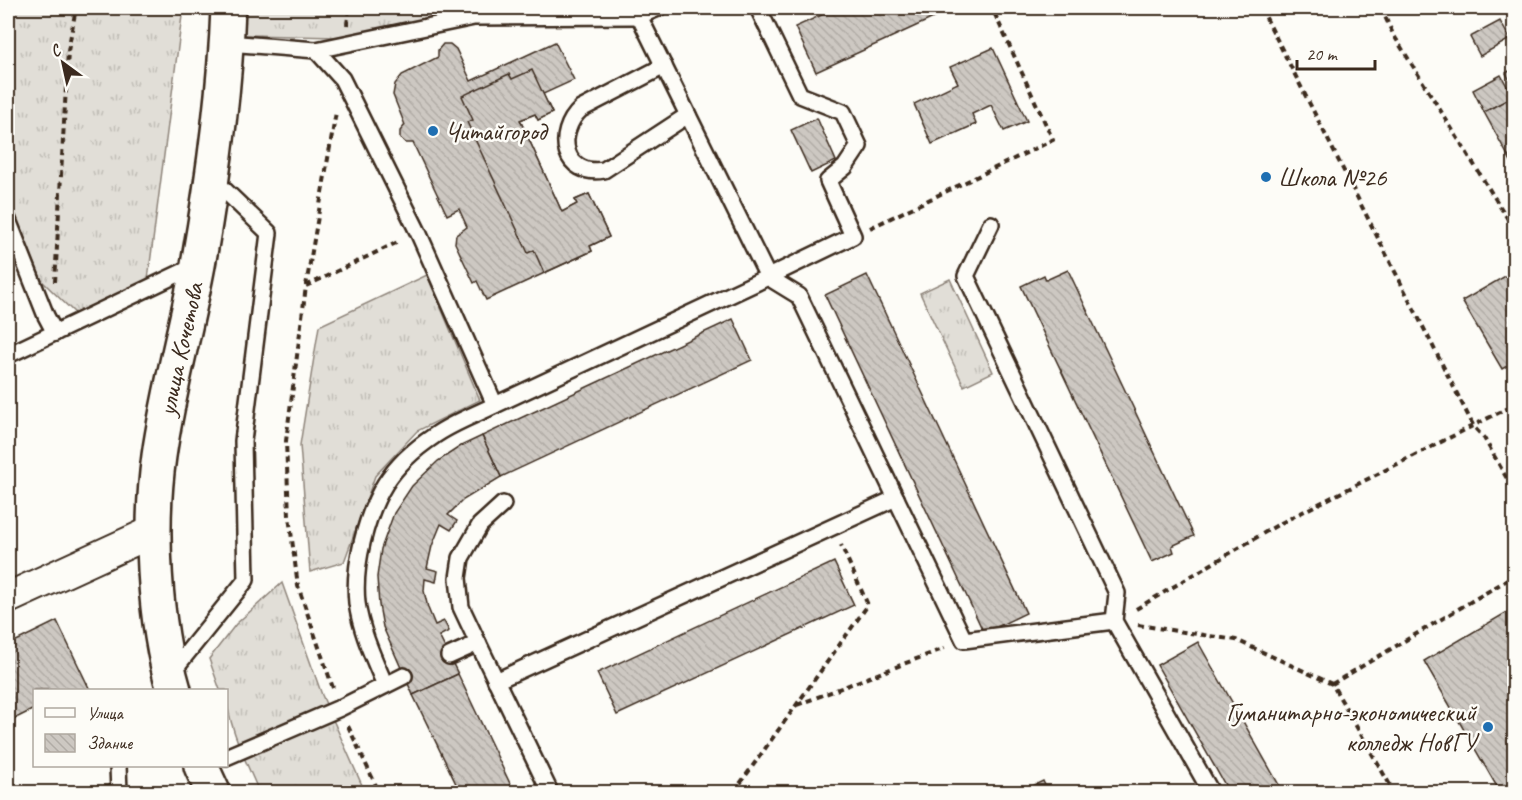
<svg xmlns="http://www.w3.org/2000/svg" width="1522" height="800" font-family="Caveat,sans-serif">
  <defs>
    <pattern id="grass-tufts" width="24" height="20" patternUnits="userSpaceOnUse" patternTransform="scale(1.5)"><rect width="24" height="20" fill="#e1ded7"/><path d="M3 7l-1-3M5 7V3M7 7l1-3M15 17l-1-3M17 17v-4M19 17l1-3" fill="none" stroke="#c2bfb8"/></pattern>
    <pattern id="building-back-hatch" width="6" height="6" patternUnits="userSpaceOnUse" patternTransform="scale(1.5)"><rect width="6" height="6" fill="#cdc8c2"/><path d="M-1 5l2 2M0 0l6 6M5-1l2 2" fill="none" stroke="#b1aca6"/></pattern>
  </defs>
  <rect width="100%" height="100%" fill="#fdfcf7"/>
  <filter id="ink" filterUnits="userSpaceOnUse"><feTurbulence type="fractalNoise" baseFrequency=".0167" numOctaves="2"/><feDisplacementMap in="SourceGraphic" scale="12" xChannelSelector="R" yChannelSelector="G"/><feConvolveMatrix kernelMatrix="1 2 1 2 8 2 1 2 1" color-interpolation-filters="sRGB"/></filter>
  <g filter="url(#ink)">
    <g fill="url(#grass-tufts)" stroke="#8e847a" stroke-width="1.5">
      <path d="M 11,8 L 183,8 L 148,279 L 76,314 L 42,281 L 9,200 L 8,34 Z"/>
      <path d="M 244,8 L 495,8 L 475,8 L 337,37 L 243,35 Z"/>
      <path d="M 427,275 L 480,400 L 417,431 L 375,476 L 344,562 L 310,572 L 300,445 L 319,326 Z"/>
      <path d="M 950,279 L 993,372 L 964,386 L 920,293 Z"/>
      <path d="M 282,583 L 322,695 L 365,792 L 259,792 C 246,761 227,725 226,690 L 220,690 L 209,659 L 236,624 Z"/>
    </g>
    <g fill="url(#building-back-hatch)" stroke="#3b2a1e" stroke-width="1.5">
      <path d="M 837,8 L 955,8 L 816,72 L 795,27 Z"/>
      <path d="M 1500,21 L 1510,39 L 1480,56 L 1470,37 Z"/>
      <path d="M 555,42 L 574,80 L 543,94 L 552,113 L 538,120 L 535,114 L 520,120 L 562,212 L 577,204 L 575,200 L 589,194 L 609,237 L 590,246 L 592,251 L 486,300 L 477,281 L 474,283 L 455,243 L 456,235 L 467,227 L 459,209 L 447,215 L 413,143 L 406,143 L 400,138 L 400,131 L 405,125 L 393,95 L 395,84 L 402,75 L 438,57 L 438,50 L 443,44 L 450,44 L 456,49 L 471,81 Z"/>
      <path d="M 993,48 L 1027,121 L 1004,131 L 991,105 L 972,114 L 976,124 L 932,144 L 914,104 L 958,83 L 950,67 Z"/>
      <path d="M 1514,68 L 1514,89 L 1506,73 Z"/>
      <path d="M 532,70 L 552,113 L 538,120 L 535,114 L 520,120 L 562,212 L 577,204 L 575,200 L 589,194 L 609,237 L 590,246 L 592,251 L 544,273 L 534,250 L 528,253 L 467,122 L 473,120 L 462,96 L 509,74 L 512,79 Z"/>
      <path d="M 1501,75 L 1513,97 L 1484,112 L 1473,90 Z"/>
      <path d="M 1514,96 L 1514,167 L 1484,112 Z"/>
      <path d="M 817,118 L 836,161 L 811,173 L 791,130 Z"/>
      <path d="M 1068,270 L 1194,536 L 1172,546 L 1174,552 L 1152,562 L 1021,286 L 1044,275 L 1046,280 Z"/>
      <path d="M 1514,271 L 1514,362 L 1502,369 L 1462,301 Z"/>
      <path d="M 867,275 L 1026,613 L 984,633 L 825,295 Z"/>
      <path d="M 733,319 L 752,360 L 501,477 L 482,436 Z"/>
      <path d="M 482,436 L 501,477 L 463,500 L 448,515 L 457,521 L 451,530 L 441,524 L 432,546 L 427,568 L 438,571 L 436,582 L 425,579 L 424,591 L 428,608 L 435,625 L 444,621 L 449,631 L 439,636 L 458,674 L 413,695 L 383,627 L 379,605 L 377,577 L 381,549 L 394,513 L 412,486 L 438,461 L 461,446 Z"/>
      <path d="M 834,562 L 854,605 L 617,715 L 597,673 Z"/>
      <path d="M 1514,608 L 1514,792 L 1500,792 L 1424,661 Z"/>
      <path d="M 57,621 L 90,690 L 34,690 L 34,709 L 8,722 L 8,645 Z"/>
      <path d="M 1198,642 L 1283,792 L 1229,792 L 1157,665 Z"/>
      <path d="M 458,674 L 496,754 L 514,792 L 460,792 L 413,695 Z"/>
      <path d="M 1043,781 L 1048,792 L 1020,792 Z"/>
    </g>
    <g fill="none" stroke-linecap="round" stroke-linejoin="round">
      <g stroke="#3b2a1e" stroke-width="20">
        <g id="service">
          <path d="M 758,8 L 800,95 L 843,112 L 859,146 L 845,167 L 828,181 L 853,236 L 768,277"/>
          <path d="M 227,43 L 316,50 L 474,17 L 639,16 L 658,8"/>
          <path d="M 316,50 L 342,79 L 353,101 L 418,232 L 495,405 L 768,277 L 639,16"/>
          <path d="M 664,66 L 581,109 C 554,134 564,177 604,170 L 688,115"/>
          <path d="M 8,220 L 46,316 L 55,333"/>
          <path d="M 991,224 L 966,276 L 1117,593 L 1114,621 L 1211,792"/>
          <path d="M 768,277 L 799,296 L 964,640 L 1114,621"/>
          <path d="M 8,355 L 197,265"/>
          <path d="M 478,643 L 461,607 L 458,578 L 461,558 L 480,525 L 503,504"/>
          <path d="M 449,656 L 478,643 L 550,792"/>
          <path d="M 171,673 L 246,580 L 243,441 L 269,233 L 213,179"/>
          <path d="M 496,681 L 896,498"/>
          <path d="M 385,685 C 374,659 361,632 357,603 C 353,566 366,515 385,484 C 397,465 416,448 434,436 C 452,423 475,415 495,405"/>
          <path d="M 226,757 L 340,708 L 404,676"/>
          <path d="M 118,766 L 119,792"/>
        </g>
      </g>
      <g stroke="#3b2a1e" stroke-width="34">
        <path id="minor" d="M 8,598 L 154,531"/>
      </g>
      <g stroke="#3b2a1e" stroke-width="38">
        <g id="secondary">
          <path id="s1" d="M 174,690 C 154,622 149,527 159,456 C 168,392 186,329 198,265 C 213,180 225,94 228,8"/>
          <path d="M 201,766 L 213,792"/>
        </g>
      </g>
      <g stroke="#3b2a1e" stroke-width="4" stroke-dasharray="6 4.5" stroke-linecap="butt">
        <path d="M 1261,8 L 1474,427 L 1484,438 L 1514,491"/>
        <path d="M 1381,8 L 1393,34 L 1514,229"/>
        <path d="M 347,25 L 349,8"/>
        <path d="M 870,228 L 1053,140 L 992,8"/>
        <path d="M 55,282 L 68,51 L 76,8"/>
        <path d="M 306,286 L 400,241"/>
        <path d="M 1136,609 L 1279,524 L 1514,405"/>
        <path d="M 1138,625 L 1236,640 L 1332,684 L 1394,792"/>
        <path d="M 1332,684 L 1514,576"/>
        <path d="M 333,688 L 298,586 L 289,516 L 286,441 L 306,286 L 336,112"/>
        <path d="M 797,705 L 945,648"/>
        <path d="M 348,726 L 379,792"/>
        <path d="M 734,792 L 868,605 L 841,545"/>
      </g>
      <use href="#service" stroke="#fdfcf7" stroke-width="15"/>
      <use href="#minor" stroke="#fdfcf7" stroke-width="30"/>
      <use href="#secondary" stroke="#fdfcf7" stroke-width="33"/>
    </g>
  </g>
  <g fill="#1f6fb2" stroke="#fdfcf7" stroke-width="2">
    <circle cx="433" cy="131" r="6"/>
    <circle cx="1266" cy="177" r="6"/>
    <circle cx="1488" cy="727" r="6"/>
  </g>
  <g text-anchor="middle" stroke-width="5" stroke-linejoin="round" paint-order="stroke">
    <g font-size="26" fill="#3b2a1e" stroke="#fdfcf7" text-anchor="start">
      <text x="445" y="140">Читайгород</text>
      <text x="1278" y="186">Школа №26</text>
      <text x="1476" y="721" text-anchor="end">Гуманитарно-экономический<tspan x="1476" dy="30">колледж НовГУ</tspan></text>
    </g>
    <g font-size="26" fill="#3b2a1e" stroke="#fdfcf7">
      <text dy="9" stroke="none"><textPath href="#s1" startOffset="345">улица Кочетова</textPath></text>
    </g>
  </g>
  <rect width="1522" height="800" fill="none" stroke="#fdfcf7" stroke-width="30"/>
  <rect x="15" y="15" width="1492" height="770" fill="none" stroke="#3b2a1e" stroke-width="2" filter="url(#ink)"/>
  <rect x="33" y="689" width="195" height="78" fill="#fdfcf7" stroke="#afa8a0" stroke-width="1.5"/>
  <rect x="45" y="708" width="30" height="9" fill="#fdfcf7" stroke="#afa8a0" stroke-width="1.5"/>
  <text x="87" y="719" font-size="18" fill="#3b2a1e">Улица</text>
  <rect x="45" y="734" width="30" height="18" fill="url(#building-back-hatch)" stroke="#afa8a0" stroke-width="1.5"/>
  <text x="87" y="749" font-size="18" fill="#3b2a1e">Здание</text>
  <g transform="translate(63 63) rotate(327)" stroke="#fdfcf7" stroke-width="4.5" paint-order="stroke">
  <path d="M0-4.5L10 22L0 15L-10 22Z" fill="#3b2a1e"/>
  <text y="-9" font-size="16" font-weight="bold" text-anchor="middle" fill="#3b2a1e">С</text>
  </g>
  <path d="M1297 60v9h78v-9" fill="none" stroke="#3b2a1e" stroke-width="3"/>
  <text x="1306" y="60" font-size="18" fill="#3b2a1e" stroke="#fdfcf7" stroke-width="4.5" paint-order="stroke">20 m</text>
</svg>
